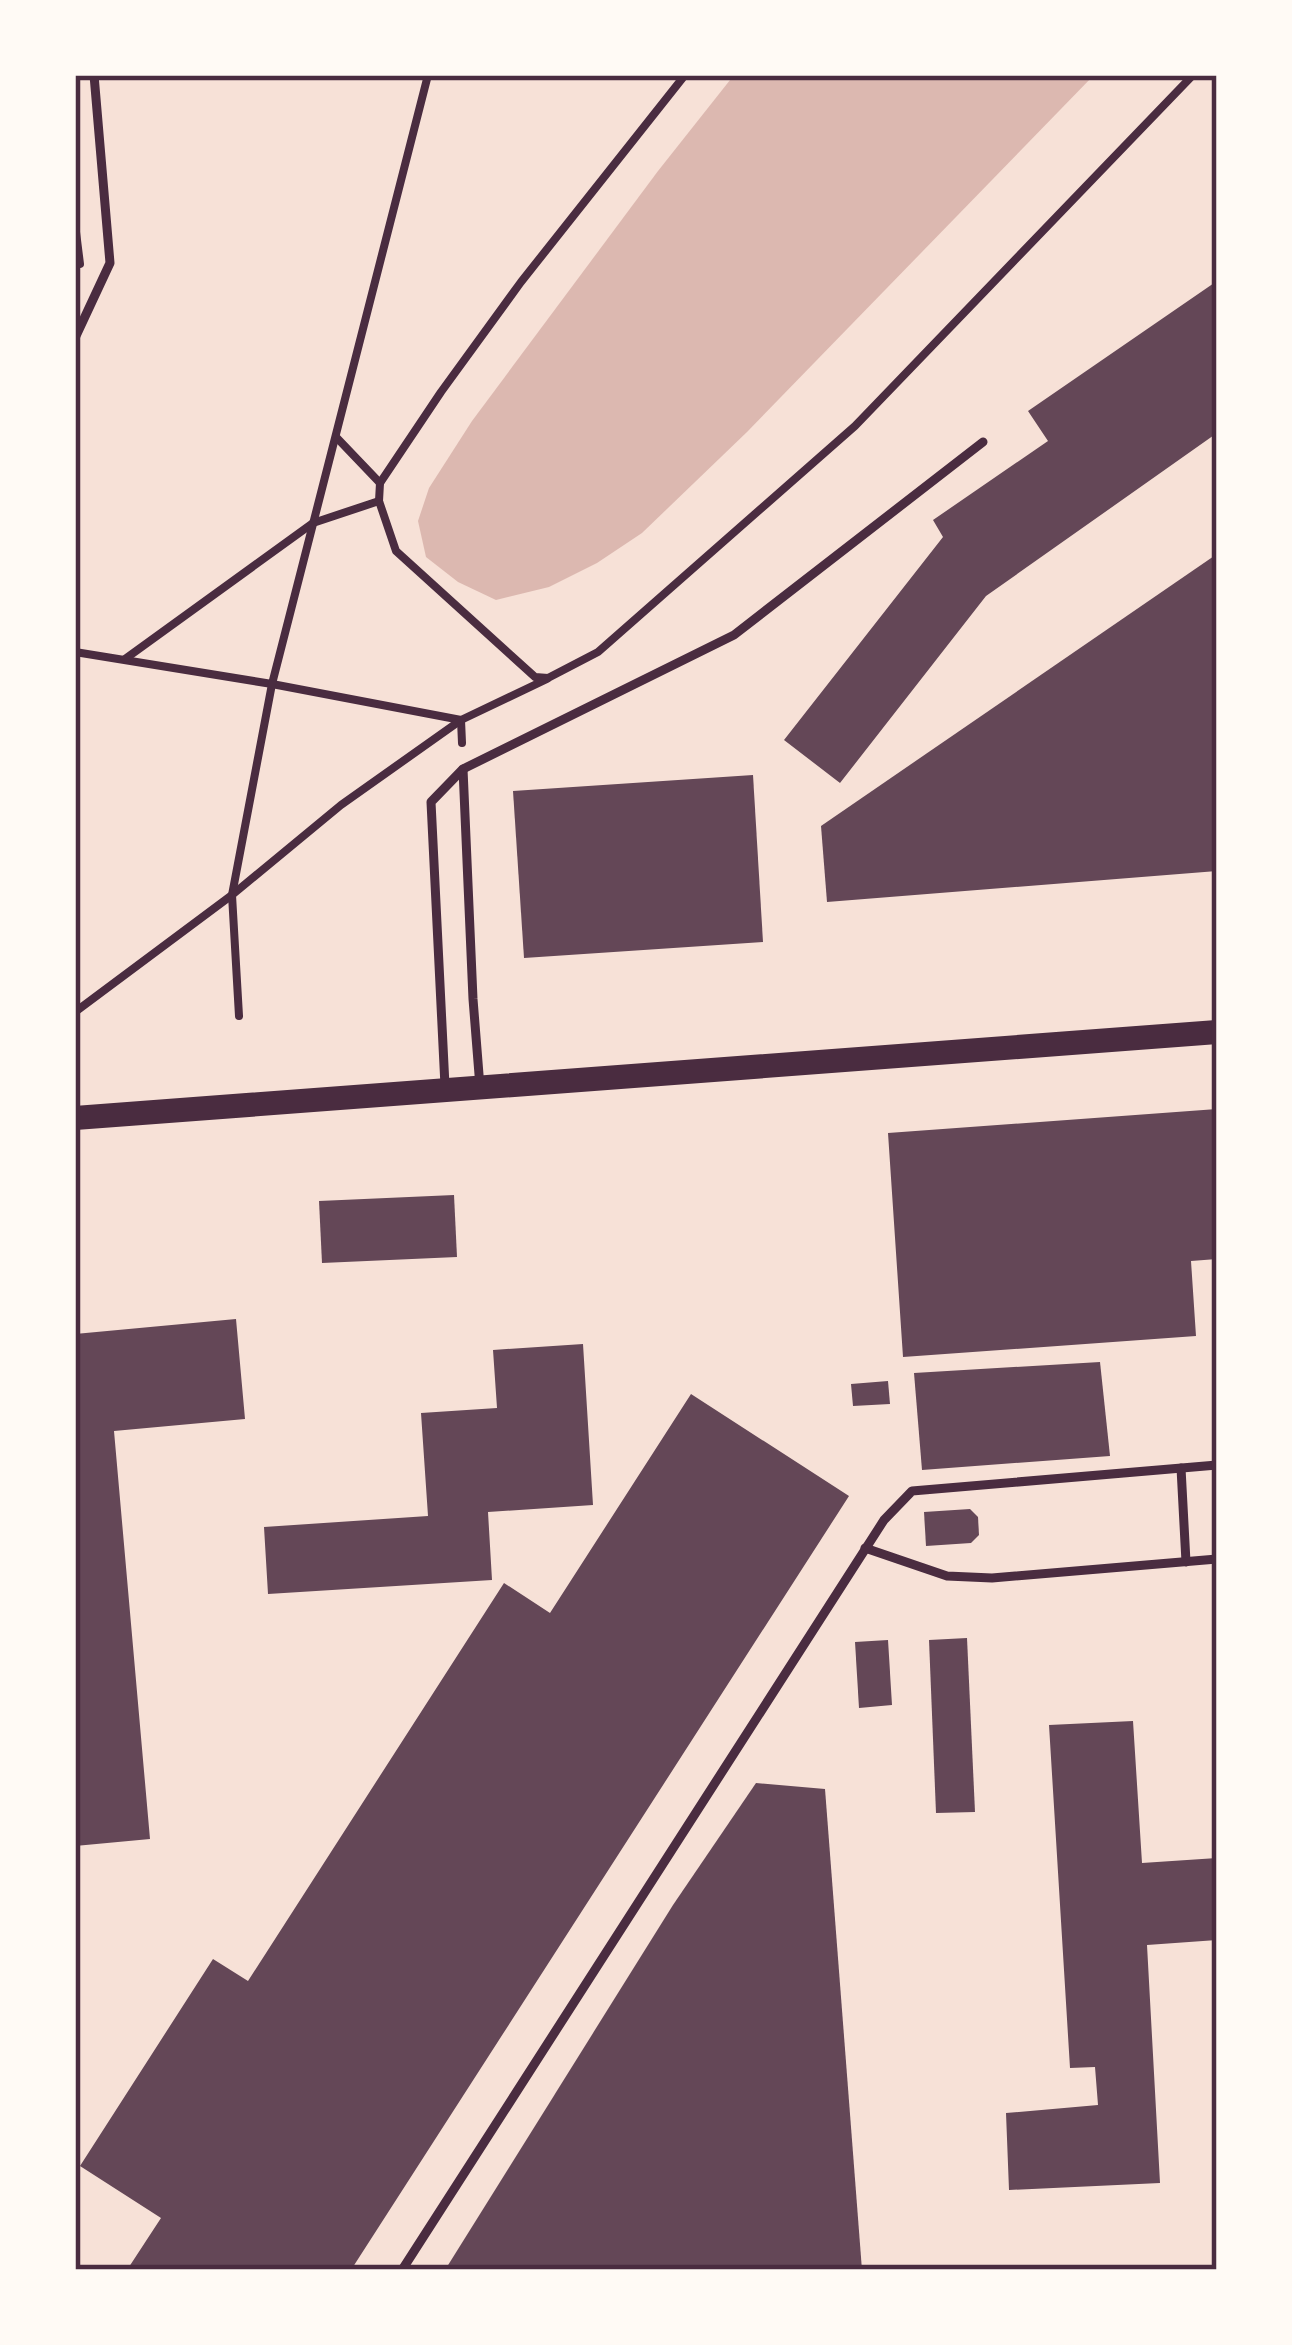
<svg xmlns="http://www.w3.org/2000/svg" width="1292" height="2345" font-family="'Open Sans',sans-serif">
  <rect width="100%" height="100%" fill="#f7e1d7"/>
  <path fill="#dcb8b0" d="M 734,75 L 1094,75 L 747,432 L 642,533 L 597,563 L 549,587 L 496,600 L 458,582 L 426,557 L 418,521 L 429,488 L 472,421 L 658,171 Z"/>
  <g fill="#644757">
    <path d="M 1217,281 L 1217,433 L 986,596 L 840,783 L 784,740 L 943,537 L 933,520 L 1048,441 L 1028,411 Z"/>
    <path d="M 1217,554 L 1217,871 L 827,902 L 821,826 Z"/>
    <path d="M 753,775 L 763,942 L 524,958 L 513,791 Z"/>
    <path d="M 1217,1109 L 1217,1259 L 1191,1261 L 1196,1336 L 903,1357 L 888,1133 Z"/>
    <path d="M 454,1195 L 457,1257 L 322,1263 L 319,1201 Z"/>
    <path d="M 236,1319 L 245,1419 L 114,1431 L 150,1839 L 75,1846 L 75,1334 Z"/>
    <path d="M 583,1344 L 593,1505 L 488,1512 L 492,1580 L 268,1594 L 264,1527 L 428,1516 L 421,1413 L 497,1408 L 493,1350 Z"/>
    <path d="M 1100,1362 L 1110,1456 L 922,1470 L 914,1373 Z"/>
    <path d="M 888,1381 L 890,1404 L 853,1406 L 851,1384 Z"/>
    <path d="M 691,1394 L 849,1496 L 351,2270 L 127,2270 L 161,2218 L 80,2166 L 213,1959 L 248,1981 L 504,1583 L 550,1613 Z"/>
    <path d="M 970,1509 L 978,1517 L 979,1535 L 971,1543 L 926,1546 L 924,1512 Z"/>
    <path d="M 967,1638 L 975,1812 L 936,1813 L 929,1640 Z"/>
    <path d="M 888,1640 L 892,1705 L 859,1708 L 855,1642 Z"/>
    <path d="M 1133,1721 L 1142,1863 L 1217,1858 L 1217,1940 L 1147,1945 L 1160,2183 L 1009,2190 L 1006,2113 L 1098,2105 L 1095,2067 L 1070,2068 L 1049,1725 Z"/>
    <path d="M 756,1783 L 825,1789 L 862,2270 L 445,2270 L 673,1905 Z"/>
  </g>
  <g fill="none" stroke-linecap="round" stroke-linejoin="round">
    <g stroke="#4a2c40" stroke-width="8">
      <path d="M 685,75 L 521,282 L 441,392 L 380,483 L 379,501 L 396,551 L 535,677 L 548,678 L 598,652 L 855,426 L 1193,75"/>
      <path d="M 75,224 L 80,264"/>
      <path d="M 337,438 L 380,483"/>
      <path d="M 75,652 L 272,684 L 461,720 L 462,743"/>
      <path d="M 125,659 L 313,523 L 379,501"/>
      <path d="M 75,1012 L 232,895 L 341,805 L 461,720 L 547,679"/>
      <path d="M 239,1016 L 232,895 L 272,684 L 428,75"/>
    </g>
    <g stroke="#4a2c40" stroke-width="9">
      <path d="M 75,338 L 110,263 L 94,75"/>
      <path d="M 463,769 L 473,999 L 480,1087"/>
      <path d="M 445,1086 L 431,802 L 463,769 L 734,635 L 983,442"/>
      <path d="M 1181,1468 L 1186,1562"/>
      <path d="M 865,1548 L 947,1576 L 992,1578 L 1217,1559"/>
      <path d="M 402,2270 L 884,1520 L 912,1491 L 1217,1465"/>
    </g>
    <path stroke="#4a2c40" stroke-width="24" d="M 75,1118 L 1217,1032"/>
  </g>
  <rect width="1292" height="2345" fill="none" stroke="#fffaf5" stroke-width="156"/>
  <rect x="78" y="78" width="1136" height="2189" fill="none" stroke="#4a2c40" stroke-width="4.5"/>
</svg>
